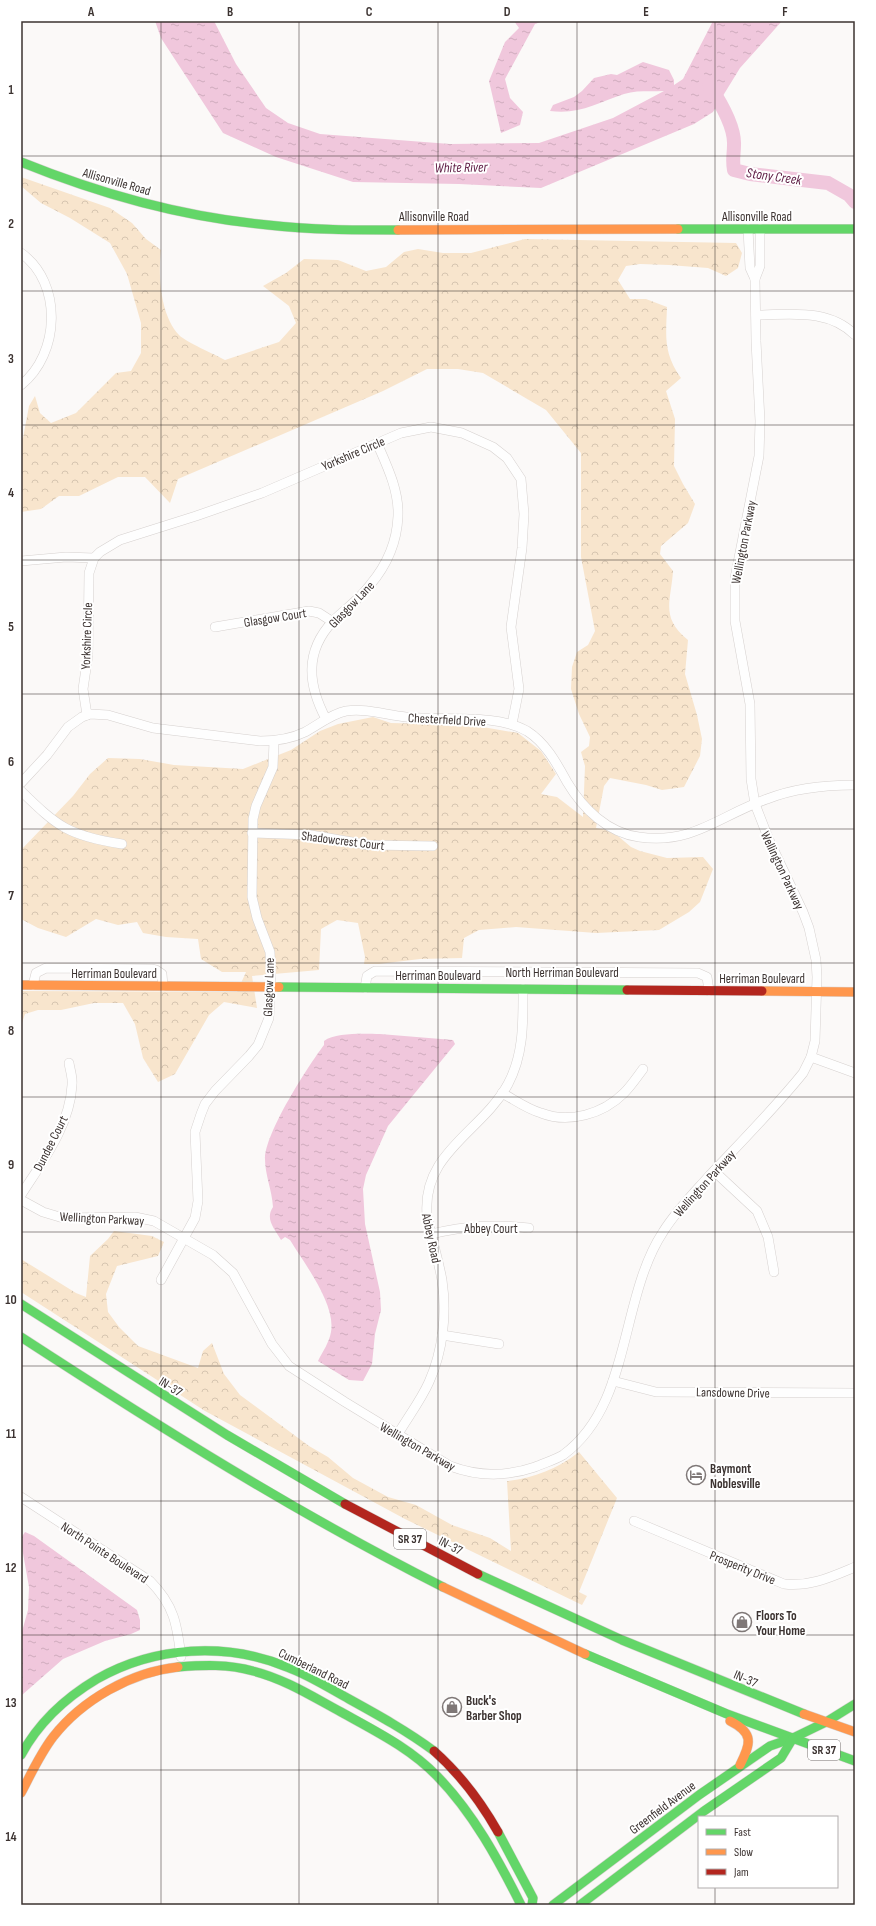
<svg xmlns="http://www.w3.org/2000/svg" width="876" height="1926" font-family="'Sofia Sans Condensed',sans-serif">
  <defs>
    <pattern id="forest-crowns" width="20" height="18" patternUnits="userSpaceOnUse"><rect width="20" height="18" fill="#f8e5cd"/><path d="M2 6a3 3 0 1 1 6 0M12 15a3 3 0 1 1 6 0" fill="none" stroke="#d6c5b0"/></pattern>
    <pattern id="water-ripples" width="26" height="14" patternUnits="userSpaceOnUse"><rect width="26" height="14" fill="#f0c7dc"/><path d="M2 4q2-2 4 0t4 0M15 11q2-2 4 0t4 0" fill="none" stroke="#cfabbd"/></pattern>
  </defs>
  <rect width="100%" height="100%" fill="#fbf9f8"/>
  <g fill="url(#forest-crowns)">
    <path d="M 21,177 L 110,208 L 132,223 L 146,239 L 161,250 C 158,275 160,315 179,335 C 184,341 216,355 225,360 L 279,342 L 296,323 L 289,306 L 263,286 L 286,273 L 304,259 L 338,260 L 366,271 L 386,267 L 404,252 L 418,249 L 443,253 L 471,253 L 525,239 L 736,243 L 742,253 L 738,268 L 726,276 L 708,268 L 669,265 L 640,264 L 626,266 L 618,280 L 630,299 L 646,299 L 667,307 C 666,336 663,353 681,378 L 666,391 L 675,419 L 674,466 L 683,484 L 695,504 L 688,523 L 661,546 L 660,554 L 673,571 C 671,602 660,617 688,640 L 685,674 L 697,715 L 702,739 L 700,756 L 684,787 L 662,790 L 646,785 L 610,778 L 604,786 L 596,828 L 612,831 L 631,847 L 640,851 L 667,858 L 703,857 L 713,869 L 700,902 L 689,912 L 659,930 L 596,933 L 516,927 L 479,930 L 464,938 L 462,958 L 420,959 L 379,964 L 364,964 L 365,957 L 358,923 L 337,920 L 321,929 L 319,970 L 252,976 L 257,1008 L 224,1002 L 209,1015 L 175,1074 L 158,1082 L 143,1058 L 135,1024 L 123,1003 L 94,1003 L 61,1010 L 38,1010 L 25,1014 L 21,1026 L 21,991 L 237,992 L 246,972 L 222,972 L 201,959 L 198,939 L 166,937 L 143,933 L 137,922 L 118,925 L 96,919 L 66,937 L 38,928 L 21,919 L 21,850 L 73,796 L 90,774 L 108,758 L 140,759 L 174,765 L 243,769 L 291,750 L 320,731 L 338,724 L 373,717 L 391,723 L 471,725 L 518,733 L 541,751 L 556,774 L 541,794 L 557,797 L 583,817 L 585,766 L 581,752 L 589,746 L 590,737 L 579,714 L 571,689 L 572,667 L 577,652 L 588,645 L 595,631 L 581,557 L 581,453 L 546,410 L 483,373 L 458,369 L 427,369 L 383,391 L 178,479 L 170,503 L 145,477 L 118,477 L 79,496 L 59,496 L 41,509 L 21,512 L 21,440 L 23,438 L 29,406 L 35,396 L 40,413 L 51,423 L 76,413 L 116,373 L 131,371 L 141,353 L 141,323 L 127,274 L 110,243 L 70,218 L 41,203 L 21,186 Z"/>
    <path d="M 114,1231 L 152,1236 L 164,1242 L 158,1256 L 117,1266 L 106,1294 L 108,1312 L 119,1327 L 138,1346 L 198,1368 L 203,1351 L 212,1343 L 224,1374 L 240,1395 L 309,1446 L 328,1457 L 353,1478 L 388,1497 L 416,1505 L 452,1525 L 490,1538 L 511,1551 L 507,1481 C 534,1478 557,1469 579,1452 L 617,1498 L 579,1592 L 587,1596 L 582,1605 L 405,1519 L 205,1411 L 21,1292 L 21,1259 L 76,1293 L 86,1297 L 90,1256 L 108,1239 Z"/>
  </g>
  <g fill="url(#water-ripples)">
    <path d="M 155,21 L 214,21 L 236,64 L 266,108 L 288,123 L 320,134 L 450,144 L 539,143 L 613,118 L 664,91 C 650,92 637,90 624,94 C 597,103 579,115 550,111 L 553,105 L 574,97 L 582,91 L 594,78 L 611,74 L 617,75 L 643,62 L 669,70 L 674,80 L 674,85 L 683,79 L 713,21 L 782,21 L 740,68 L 713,112 L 694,124 L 541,188 L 459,184 L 353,182 L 276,157 L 223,133 L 161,38 Z"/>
    <path d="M 514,21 L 543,21 L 535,24 L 505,79 L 510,98 L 523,112 L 520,125 L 501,133 L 489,81 L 505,42 L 519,28 Z"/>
    <path d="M 380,1034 L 453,1040 L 455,1044 L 388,1126 L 366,1175 L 363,1189 L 365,1224 L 380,1292 L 381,1310 L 375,1334 L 372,1364 L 363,1381 L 349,1380 L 318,1361 C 323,1351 329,1343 331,1332 C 336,1304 304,1263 290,1240 L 285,1237 L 281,1240 C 274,1228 265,1219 273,1207 C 272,1190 265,1175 265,1159 C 265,1133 308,1066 324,1045 L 324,1041 C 336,1032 365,1034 380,1034 Z"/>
    <path d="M 25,1532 L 34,1536 L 137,1610 L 140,1620 L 140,1630 L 131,1634 L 105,1641 L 63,1659 L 22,1695 L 21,1635 L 28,1610 L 29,1587 L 21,1542 L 21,1538 Z"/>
  </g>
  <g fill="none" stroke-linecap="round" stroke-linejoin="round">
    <path stroke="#f0c7dc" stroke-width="14" d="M 709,85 C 719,100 735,127 734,145 C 734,155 732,159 734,170 L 750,174 L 828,183 L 849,195 L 855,202"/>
    <g stroke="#d6d1cf" stroke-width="10">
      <g id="street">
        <path d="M 748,229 L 750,268 L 755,279"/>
        <path d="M 21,253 C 63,283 60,354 21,385"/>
        <path d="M 756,315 C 790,315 828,308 855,335"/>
        <path d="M 21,561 L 66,557 L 94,558"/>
        <path d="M 215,627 L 309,611 L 319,613 L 333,622"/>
        <path d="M 87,715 L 83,689 L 88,655 L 89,573 L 94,558 L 100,552 L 120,540 L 196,516 L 262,493 L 401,433 L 431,427 L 462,433 L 493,447 L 507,458 L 521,479 L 524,514 L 522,548 L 511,627 L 519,689 L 512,724"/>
        <path d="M 326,719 C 308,685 304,652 333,621 C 345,609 360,599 370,585 C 387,565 397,541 398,516 C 399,490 387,466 377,443"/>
        <path d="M 21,783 L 47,755 L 68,727 L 82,717 L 90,714 L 108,715 L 153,728 L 260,741 C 275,741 291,739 305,732 C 318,725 331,714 346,711 C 366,708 386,715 406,717 C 441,721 496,713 527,731 C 546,743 557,764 567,782 C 583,809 608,833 639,837 C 693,845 720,815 767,799 C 795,788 825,785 855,785"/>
        <path d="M 21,791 C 58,827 69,836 122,844"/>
        <path d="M 252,833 L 311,835 L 369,845 L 433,846"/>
        <path d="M 33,985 L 36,973 L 46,968 L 151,969 L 156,970 L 162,974 L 163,986"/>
        <path d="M 365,988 L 367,976 L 375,971 L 698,973 L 707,977 L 709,991"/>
        <path d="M 811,1057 L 855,1073"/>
        <path d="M 502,1093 C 515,1100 527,1109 541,1113 C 569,1124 603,1114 624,1093 C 631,1086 637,1077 643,1069"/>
        <path d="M 714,1171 L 757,1211 L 768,1237 L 774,1272"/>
        <path d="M 21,1195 C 42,1162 70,1126 72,1085 C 73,1078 70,1070 69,1063"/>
        <path d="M 21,1200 L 43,1212 L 63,1218 L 135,1217 L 154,1221 L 213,1255 L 233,1273 L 272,1344 L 289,1366 L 345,1402 L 450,1466 C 479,1477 506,1477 535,1467 C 544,1463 555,1460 563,1455 C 632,1405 619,1299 663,1232 C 676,1211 693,1194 709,1176 C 741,1142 774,1109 803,1073 L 811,1057 L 815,1041 L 817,977 L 816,960 L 809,928 L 803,912 L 769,840 L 755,804 L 751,779 L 750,704 L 735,621 L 735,578 L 759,456 L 760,421 L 756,341 L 755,279 L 760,266 L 760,229"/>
        <path d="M 431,1234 C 466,1226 493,1224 529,1228"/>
        <path d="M 161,1280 L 195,1218 L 198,1201 L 195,1132 L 201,1114 L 205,1104 L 215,1091 L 249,1056 L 258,1045 L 269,1018 L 271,972 L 270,952 L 257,918 L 252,897 L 253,819 L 256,806 L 273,767 L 274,741"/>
        <path d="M 442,1335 L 499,1344"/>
        <path d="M 613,1381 L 656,1392 L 855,1393"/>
        <path d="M 398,1434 C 408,1417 421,1400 429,1382 C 443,1351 447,1314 442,1280 C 438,1258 431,1237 427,1215 C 422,1152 482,1132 508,1084 C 524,1054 523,1022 523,989"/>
        <path d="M 21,1497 L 150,1581 C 174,1605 177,1624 181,1657"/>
        <path d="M 634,1521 L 784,1584 C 810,1587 831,1577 855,1567"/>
      </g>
    </g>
    <g stroke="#d6d1cf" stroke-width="10">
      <g id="fast">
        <path d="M 21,162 C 100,194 182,217 268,225 C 311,230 355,230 398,230"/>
        <path d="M 678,229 L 855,229"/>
        <path d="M 279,987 L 627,990"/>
        <path d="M 21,1304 L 227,1435 L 345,1504"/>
        <path d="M 21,1337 C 158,1426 296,1513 443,1587"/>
        <path d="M 478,1574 L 622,1640 L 804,1714"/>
        <path d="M 585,1654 L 727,1714 L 855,1761"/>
        <path d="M 178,1667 C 204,1665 228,1664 253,1671 C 285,1679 313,1697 341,1712 C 375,1731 410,1748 437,1776 C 473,1813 498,1859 521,1905"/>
        <path d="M 21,1755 C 39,1722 65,1698 97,1679 C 155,1646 226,1642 287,1667 C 309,1675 329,1688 349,1699 C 378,1715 407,1731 434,1751"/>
        <path d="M 498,1832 L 533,1898 L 532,1905"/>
        <path d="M 553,1905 L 699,1795 L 770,1746 L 793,1738 L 826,1722 L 855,1704"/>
        <path d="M 580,1905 L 704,1811 L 781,1758 L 793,1738"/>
      </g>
    </g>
    <g stroke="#d6d1cf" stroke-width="10">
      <g id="slow">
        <path d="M 398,230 L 678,229"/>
        <path d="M 21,985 L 279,987"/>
        <path d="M 762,991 L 855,992"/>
        <path d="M 443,1587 L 585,1654"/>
        <path d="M 804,1714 L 855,1732"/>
        <path d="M 730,1721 C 754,1733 751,1743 740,1765"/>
        <path d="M 21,1793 C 31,1774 40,1754 53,1737 C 82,1700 131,1672 178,1667"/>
      </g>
    </g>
    <g stroke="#d6d1cf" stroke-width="10">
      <g id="jam">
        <path d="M 627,990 L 762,991"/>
        <path d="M 345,1504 L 478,1574"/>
        <path d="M 434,1751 C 460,1774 481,1802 498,1832"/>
      </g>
    </g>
    <use href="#street" stroke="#fefefe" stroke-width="9"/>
    <use href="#fast" stroke="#63d668" stroke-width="9"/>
    <use href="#slow" stroke="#ff974d" stroke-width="9"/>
    <use href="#jam" stroke="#b3261e" stroke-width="9"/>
  </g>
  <path fill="none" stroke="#3c3331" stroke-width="1" stroke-opacity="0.55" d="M 161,21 L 161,1905M 299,21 L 299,1905M 438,21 L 438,1905M 577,21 L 577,1905M 715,21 L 715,1817M 21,156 L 855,156M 21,291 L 855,291M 21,425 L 855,425M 21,560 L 855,560M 21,694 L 855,694M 21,829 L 855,829M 21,963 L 855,963M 21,1097 L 855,1097M 21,1232 L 855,1232M 21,1366 L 855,1366M 21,1501 L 855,1501M 21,1635 L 855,1635M 21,1770 L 855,1770M 715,1887 L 715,1905"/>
  <defs>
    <g id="hotel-ring" transform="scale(1)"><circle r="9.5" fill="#fff" stroke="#7f7877" stroke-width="1.5"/><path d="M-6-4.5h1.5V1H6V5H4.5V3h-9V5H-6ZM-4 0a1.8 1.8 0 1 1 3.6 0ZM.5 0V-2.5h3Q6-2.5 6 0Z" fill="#7f7877"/></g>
    <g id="shop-ring" transform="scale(1)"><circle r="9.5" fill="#fff" stroke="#7f7877" stroke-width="1.5"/><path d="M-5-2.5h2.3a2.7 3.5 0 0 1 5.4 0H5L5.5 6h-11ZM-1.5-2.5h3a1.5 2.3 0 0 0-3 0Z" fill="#7f7877"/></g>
  </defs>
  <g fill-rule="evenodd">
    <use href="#hotel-ring" x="696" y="1475"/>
    <use href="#shop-ring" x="742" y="1622"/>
    <use href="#shop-ring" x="452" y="1707"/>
  </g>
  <g text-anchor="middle" stroke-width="4" stroke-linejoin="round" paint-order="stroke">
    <g fill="#fff" stroke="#76706f" stroke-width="1">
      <rect x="394" y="1529" width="32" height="20" rx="3"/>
      <rect x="808" y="1740" width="32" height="20" rx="3"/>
    </g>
    <g font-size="12" font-weight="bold" fill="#3c3331">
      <text x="410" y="1543">SR 37</text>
      <text x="824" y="1754">SR 37</text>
    </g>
    <g font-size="13" fill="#3c3331" stroke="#fff">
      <text transform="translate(117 181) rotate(16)" y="5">Allisonville Road</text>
      <text x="434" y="221">Allisonville Road</text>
      <text x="757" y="221">Allisonville Road</text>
      <text transform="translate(353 453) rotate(-23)" y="5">Yorkshire Circle</text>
      <text transform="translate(743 542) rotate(-79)" y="5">Wellington Parkway</text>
      <text transform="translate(351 604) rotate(-46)" y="5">Glasgow Lane</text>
      <text transform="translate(275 617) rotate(-9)" y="5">Glasgow Court</text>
      <text transform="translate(86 636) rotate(-88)" y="5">Yorkshire Circle</text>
      <text transform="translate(447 719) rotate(3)" y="5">Chesterfield Drive</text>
      <text transform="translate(343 840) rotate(7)" y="5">Shadowcrest Court</text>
      <text transform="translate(783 870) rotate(65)" y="5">Wellington Parkway</text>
      <text x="562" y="977">North Herriman Boulevard</text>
      <text x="114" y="978">Herriman Boulevard</text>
      <text x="438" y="980">Herriman Boulevard</text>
      <text x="762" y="983">Herriman Boulevard</text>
      <text transform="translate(268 987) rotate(-88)" y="5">Glasgow Lane</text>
      <text transform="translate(50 1143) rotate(-63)" y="5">Dundee Court</text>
      <text transform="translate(704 1183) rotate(-48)" y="5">Wellington Parkway</text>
      <text transform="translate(102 1218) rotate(3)" y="5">Wellington Parkway</text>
      <text x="491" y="1233">Abbey Court</text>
      <text transform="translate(432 1238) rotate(78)" y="5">Abbey Road</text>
      <text transform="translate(171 1386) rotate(32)" y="5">IN-37</text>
      <text transform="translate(733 1392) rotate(1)" y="5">Lansdowne Drive</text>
      <text transform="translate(418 1446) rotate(30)" y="5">Wellington Parkway</text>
      <text transform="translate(451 1545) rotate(27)" y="5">IN-37</text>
      <text transform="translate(105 1552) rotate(33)" y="5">North Pointe Boulevard</text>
      <text transform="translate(743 1567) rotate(22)" y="5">Prosperity Drive</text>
      <text transform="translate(314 1668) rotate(26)" y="5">Cumberland Road</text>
      <text transform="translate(746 1678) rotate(23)" y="5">IN-37</text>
      <text transform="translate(662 1807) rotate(-37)" y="5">Greenfield Avenue</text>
    </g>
    <g font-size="13" font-weight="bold" fill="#3c3331" stroke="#fff" text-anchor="start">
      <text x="710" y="1473">Baymont<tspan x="710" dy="15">Noblesville</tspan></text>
      <text x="756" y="1620">Floors To<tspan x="756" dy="15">Your Home</tspan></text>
      <text x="466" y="1705">Buck's<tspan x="466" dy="15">Barber Shop</tspan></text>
    </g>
    <g font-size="14" font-style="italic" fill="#5d1b43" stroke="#fff">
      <text transform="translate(461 167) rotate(-1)" y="5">White River</text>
      <text transform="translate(774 176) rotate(8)" y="5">Stony Creek</text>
    </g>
  </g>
  <rect width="876" height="1926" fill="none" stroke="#ffffff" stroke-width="44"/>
  <rect x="698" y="1816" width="140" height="72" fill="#ffffff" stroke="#b1adad"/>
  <rect x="706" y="1829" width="20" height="6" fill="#63d668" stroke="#b1adad"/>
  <text x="734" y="1836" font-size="12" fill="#3c3331">Fast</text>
  <rect x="706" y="1849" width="20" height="6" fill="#ff974d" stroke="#b1adad"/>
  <text x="734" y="1856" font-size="12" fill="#3c3331">Slow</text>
  <rect x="706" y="1869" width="20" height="6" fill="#b3261e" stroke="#b1adad"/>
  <text x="734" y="1876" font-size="12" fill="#3c3331">Jam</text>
  <rect x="22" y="22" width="832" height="1882" fill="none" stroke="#3c3331" stroke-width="1.5"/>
  <g font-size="13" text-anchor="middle" font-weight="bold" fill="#3c3331">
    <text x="91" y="16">A</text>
    <text x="230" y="16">B</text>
    <text x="369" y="16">C</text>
    <text x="507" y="16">D</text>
    <text x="646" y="16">E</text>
    <text x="785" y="16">F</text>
    <text x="11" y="94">1</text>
    <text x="11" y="228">2</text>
    <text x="11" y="363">3</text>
    <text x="11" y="497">4</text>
    <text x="11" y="631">5</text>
    <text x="11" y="766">6</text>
    <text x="11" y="900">7</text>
    <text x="11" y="1035">8</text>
    <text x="11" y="1169">9</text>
    <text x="11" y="1304">10</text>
    <text x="11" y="1438">11</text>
    <text x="11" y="1572">12</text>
    <text x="11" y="1707">13</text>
    <text x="11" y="1841">14</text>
  </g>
</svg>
